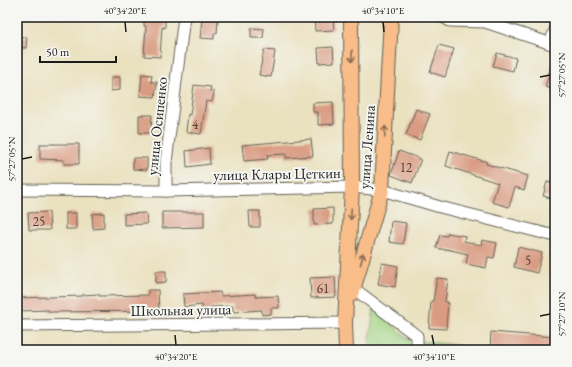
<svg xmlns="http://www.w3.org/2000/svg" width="572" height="367" font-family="'EB Garamond',serif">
  <rect width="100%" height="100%" fill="#f6f6f2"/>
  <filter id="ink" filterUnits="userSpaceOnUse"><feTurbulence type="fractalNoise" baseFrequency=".025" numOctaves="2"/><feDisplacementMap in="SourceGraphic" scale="8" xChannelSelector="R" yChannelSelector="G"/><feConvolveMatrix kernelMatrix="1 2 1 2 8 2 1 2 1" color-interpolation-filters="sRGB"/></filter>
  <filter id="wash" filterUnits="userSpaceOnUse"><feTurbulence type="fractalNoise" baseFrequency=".012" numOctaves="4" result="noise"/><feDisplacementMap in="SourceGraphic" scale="16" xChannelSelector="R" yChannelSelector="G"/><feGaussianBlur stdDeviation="0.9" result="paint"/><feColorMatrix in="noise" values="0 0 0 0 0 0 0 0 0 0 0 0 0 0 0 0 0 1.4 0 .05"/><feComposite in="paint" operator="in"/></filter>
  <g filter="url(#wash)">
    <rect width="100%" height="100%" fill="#eae1bf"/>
    <path fill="#a2d382" stroke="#5f784f" d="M 374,308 L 409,340 L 481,348 L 481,350 L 370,350 L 370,338 Z"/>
    <g id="blocks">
      <g fill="#d99b82">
        <path d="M 144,17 L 165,17 L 165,28 L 162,27 L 160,57 L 144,56 L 146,26 L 144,26 Z"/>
        <path d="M 314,17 L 333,17 L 334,30 L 315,31 Z"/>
        <path d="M 202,19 L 218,20 L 217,33 L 214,33 L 214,39 L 200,38 Z"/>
        <path d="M 251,28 L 264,29 L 263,38 L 251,38 Z"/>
        <path d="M 17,36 L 27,37 L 26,48 L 17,47 Z"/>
        <path d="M 439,45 L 454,49 L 445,77 L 430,72 Z"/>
        <path d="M 333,47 L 334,62 L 319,63 L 318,48 Z"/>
        <path d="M 264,50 L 275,51 L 271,77 L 259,75 Z"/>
        <path d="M 497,53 L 516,58 L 513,71 L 493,66 Z"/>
        <path d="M 553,62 L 555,62 L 555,90 L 545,87 Z"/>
        <path d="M 142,74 L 152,75 L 151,82 L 157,82 L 155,97 L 140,96 Z"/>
        <path d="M 111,77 L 120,77 L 120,90 L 111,91 Z"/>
        <path d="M 194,85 L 211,87 L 210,91 L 214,92 L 212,102 L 206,101 L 201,134 L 186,132 L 188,114 L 190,115 Z"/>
        <path d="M 333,102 L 334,124 L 318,125 L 318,112 L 313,112 L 313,103 Z"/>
        <path d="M 416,109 L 430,114 L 420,140 L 406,135 Z"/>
        <path d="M 139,115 L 152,115 L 151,133 L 139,133 Z"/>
        <path d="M 311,139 L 313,156 L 286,158 L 286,154 L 267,155 L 268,159 L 244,161 L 242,145 Z"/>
        <path d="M 40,144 L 79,144 L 79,164 L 64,164 L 64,160 L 40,159 Z"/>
        <path d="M 209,148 L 210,164 L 187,167 L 186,151 Z"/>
        <path d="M 399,151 L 421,159 L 412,183 L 391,175 Z"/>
        <path d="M 450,151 L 487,162 L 486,164 L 528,176 L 524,190 L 515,187 L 509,207 L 492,202 L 498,183 L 446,166 Z"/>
        <path d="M 133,158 L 147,158 L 147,170 L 133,169 Z"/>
        <path d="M 547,182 L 555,184 L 555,199 L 543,196 Z"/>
        <path d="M 333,208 L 333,224 L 314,225 L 314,209 Z"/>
        <path d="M 249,211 L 260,211 L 260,227 L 250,227 Z"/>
        <path d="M 49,212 L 50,230 L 29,230 L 28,213 Z"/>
        <path d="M 162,212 L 204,212 L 204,227 L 162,228 Z"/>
        <rect x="66" y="213" width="10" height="16"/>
        <path d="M 104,213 L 104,228 L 93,229 L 92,214 Z"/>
        <path d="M 146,213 L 147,224 L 124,225 L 124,214 Z"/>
        <path d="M 391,221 L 406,223 L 403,244 L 389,242 Z"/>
        <path d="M 448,233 L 465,236 L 464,241 L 481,245 L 482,240 L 497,243 L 494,258 L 488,257 L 486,268 L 466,264 L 468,254 L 446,249 L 446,250 L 436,248 L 440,235 L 447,236 Z"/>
        <path d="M 518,247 L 542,253 L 537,273 L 514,267 Z"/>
        <path d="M 382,263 L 398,266 L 395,287 L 378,284 Z"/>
        <path d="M 156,271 L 166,271 L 166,282 L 156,283 Z"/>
        <path d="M 335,277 L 336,297 L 311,298 L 310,278 Z"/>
        <path d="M 437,278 L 448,279 L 445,302 L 448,302 L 446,329 L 429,328 L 431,301 L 433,301 Z"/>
        <path d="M 148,290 L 158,290 L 159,311 L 49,312 L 49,310 L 18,311 L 18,298 L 82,296 L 82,295 L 99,294 L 99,296 L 148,295 Z"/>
        <path d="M 220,292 L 221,296 L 255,294 L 256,297 L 278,296 L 279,308 L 271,308 L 271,314 L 262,315 L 262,310 L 233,312 L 233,306 L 211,307 L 211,311 L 202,311 L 202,305 L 184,307 L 183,294 Z"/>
        <path d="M 491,332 L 555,337 L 555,350 L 490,350 Z"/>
      </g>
    </g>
  </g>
  <g filter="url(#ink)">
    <use href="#blocks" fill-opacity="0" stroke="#646155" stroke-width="1"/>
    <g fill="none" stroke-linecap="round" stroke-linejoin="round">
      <g stroke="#646155" stroke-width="13">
        <g id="minor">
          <path d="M 443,17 L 450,21 L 485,22 L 555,45"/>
          <path d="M 550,43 L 555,30"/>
          <path d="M 17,190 L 166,191 L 352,187 L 382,190 L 440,207 L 555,236"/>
          <path d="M 166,191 L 166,162 L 184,17"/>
          <path d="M 353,288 L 417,336 L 417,350"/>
          <path d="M 17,326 L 345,323"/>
        </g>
      </g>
      <g stroke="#646155" stroke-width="16">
        <g id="major">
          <path d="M 352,294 L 382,190 L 391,17"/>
          <path d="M 346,350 L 345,323 L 352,187 L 351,17"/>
        </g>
      </g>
      <use href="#minor" stroke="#fff" stroke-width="11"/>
      <use href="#major" stroke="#f8bd89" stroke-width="14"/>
    </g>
    <defs><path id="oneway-shaft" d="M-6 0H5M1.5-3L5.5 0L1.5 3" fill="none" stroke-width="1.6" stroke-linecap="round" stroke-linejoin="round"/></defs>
    <g stroke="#8a6c52">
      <use href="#oneway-shaft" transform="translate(352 56) rotate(90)"/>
      <use href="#oneway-shaft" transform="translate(385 132) rotate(-87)"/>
      <use href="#oneway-shaft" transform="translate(351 214) rotate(93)"/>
      <use href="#oneway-shaft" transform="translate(362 259) rotate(-74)"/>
    </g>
  </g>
  <path fill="none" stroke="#1c1c1c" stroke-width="1.5" d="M 125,22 L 126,32M 383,22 L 384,32M 540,77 L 550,75M 22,159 L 32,157M 540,316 L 550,314M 175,335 L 176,345M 432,335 L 434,345"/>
  <g text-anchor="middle" stroke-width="4" stroke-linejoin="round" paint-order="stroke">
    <g font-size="13" fill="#4b3c36">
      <text x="195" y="129">4</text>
      <text x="406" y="172">12</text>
      <text x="39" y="226">25</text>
      <text x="528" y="265">5</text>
      <text x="323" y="293">61</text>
    </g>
    <g font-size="15" fill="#1c1c1c" stroke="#f6f6f2">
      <text transform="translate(157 126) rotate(-84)" y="5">улица Осипенко</text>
      <text transform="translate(367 147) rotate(-86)" y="5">улица Ленина</text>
      <text transform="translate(277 174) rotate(-1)" y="5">улица Клары Цеткин</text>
      <text transform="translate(181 310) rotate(-1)" y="5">Школьная улица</text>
    </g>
  </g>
  <rect width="572" height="367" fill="none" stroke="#f6f6f2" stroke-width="44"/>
  <path d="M40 56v6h76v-6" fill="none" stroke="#1c1c1c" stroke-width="2"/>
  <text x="46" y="56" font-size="12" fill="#1c1c1c" stroke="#f6f6f2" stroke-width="3" paint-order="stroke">50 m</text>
  <rect x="22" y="22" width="528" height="323" fill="none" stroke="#1c1c1c" stroke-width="1.5"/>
  <g font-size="10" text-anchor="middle" fill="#1c1c1c">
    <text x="125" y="14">40°34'20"E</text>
    <text x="383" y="14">40°34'10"E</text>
    <text transform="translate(561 75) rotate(-90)" y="4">57°27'05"N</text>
    <text transform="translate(11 159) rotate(-90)" y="4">57°27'05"N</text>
    <text transform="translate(561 314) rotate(-90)" y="4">57°27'10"N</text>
    <text x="176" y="360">40°34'20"E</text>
    <text x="434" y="360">40°34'10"E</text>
  </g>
</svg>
